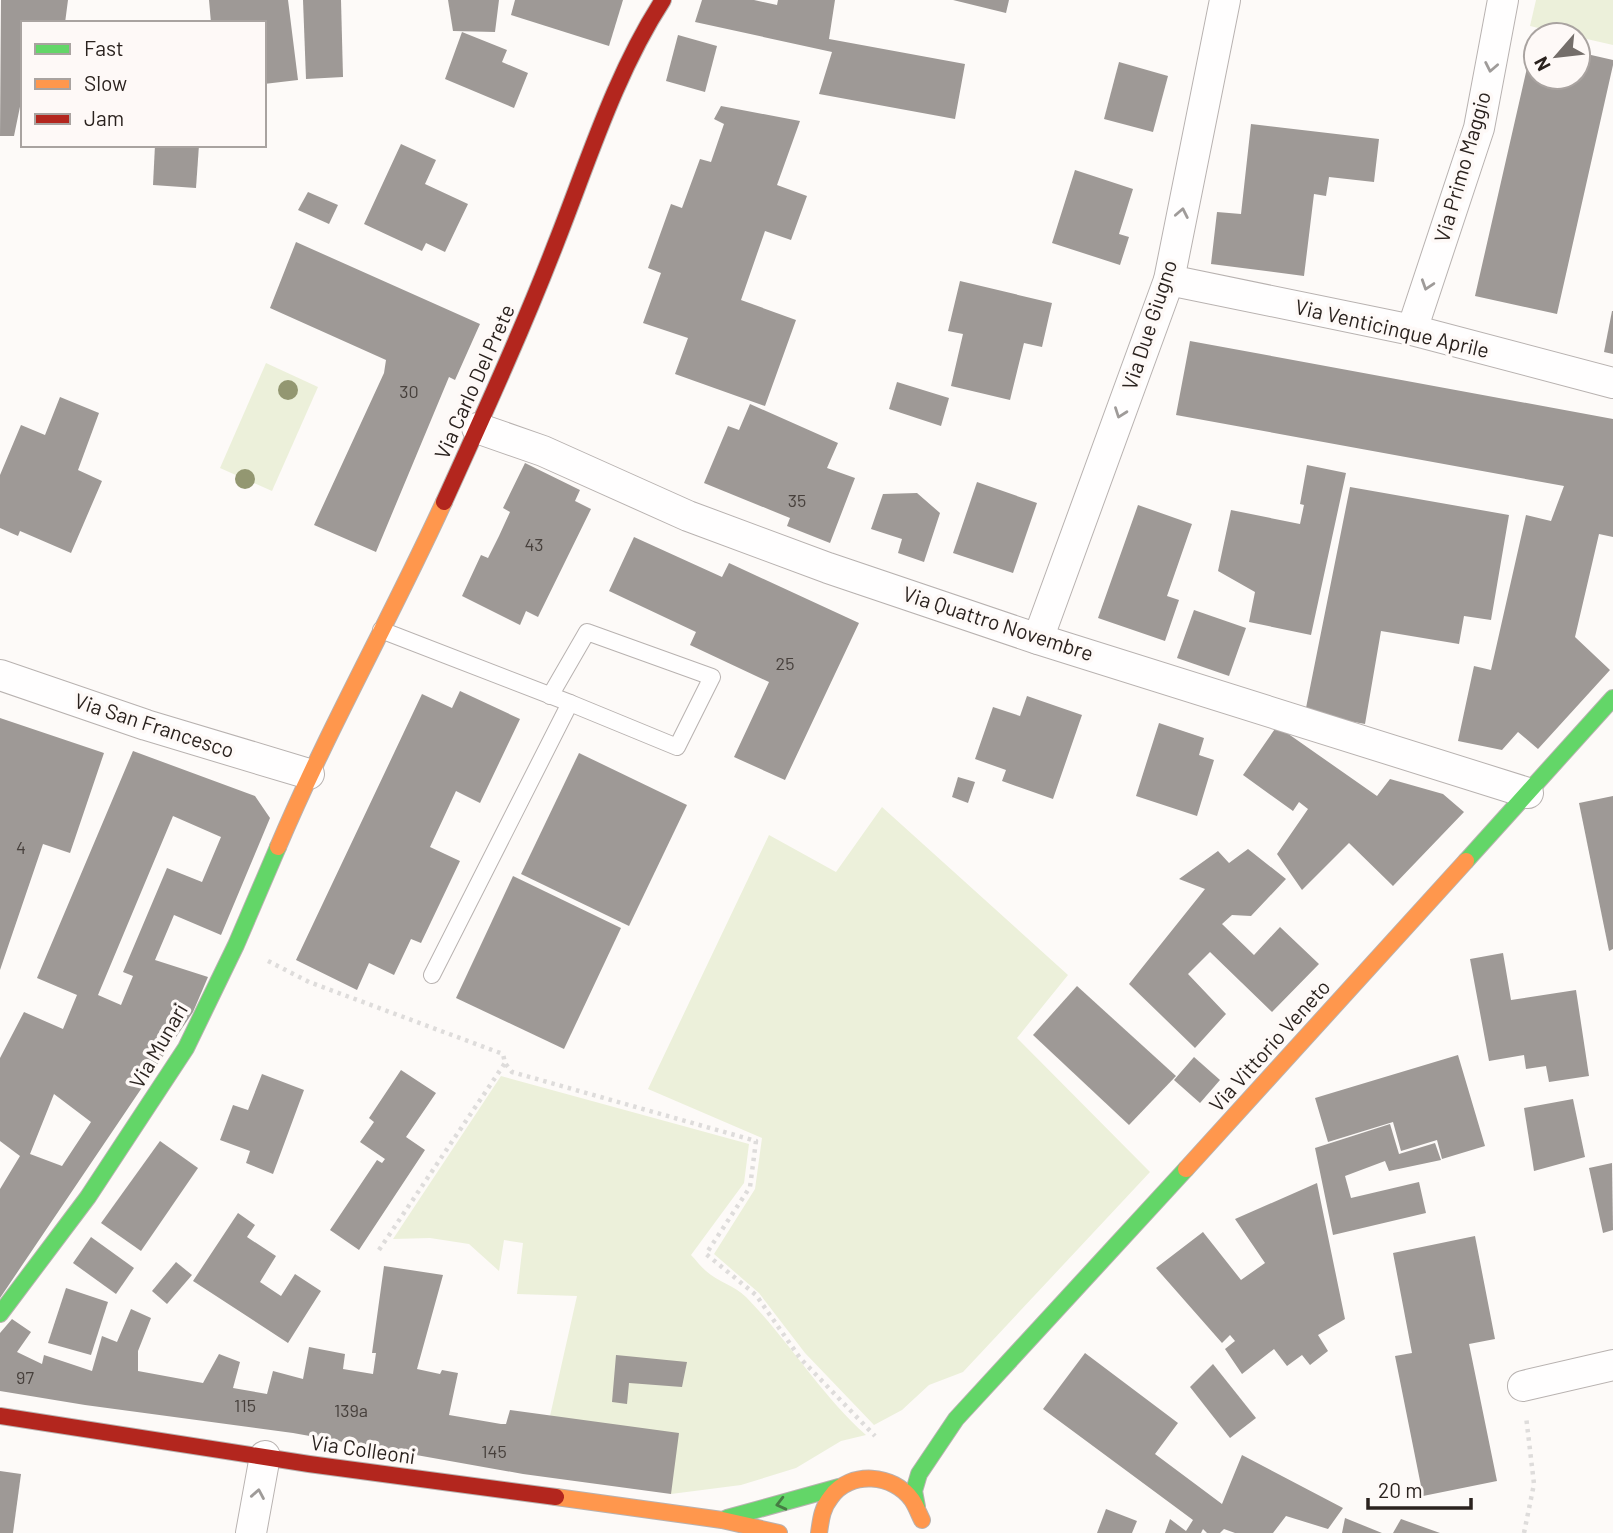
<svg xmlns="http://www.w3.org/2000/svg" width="1613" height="1533" font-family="Barlow,sans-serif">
  <rect width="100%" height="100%" fill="#fdfaf8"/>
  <g fill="#ecf0da">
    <path d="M 1536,0 L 1613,0 L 1613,45 L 1578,37 L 1578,35 L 1568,35 L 1530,26 Z"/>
    <path d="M 266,363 L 318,387 L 272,491 L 220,468 Z"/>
    <path d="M 882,807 L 1068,975 L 1017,1038 L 1150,1172 L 963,1372 L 929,1385 L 902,1410 L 874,1425 L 805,1353 L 759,1293 L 714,1254 L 755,1189 L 762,1138 L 648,1089 L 769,835 L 836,872 Z"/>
    <path d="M 501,1076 L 749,1144 L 744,1183 L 691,1255 C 696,1260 701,1267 706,1271 C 718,1282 734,1285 746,1297 C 789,1341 820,1394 866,1435 L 841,1441 L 796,1468 L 741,1485 L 671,1494 L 550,1416 L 577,1296 L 517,1294 L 523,1243 L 504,1240 L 499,1271 L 469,1244 L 430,1238 L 393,1239 Z"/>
  </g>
  <g fill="#9e9996" fill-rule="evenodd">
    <path d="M 1,0 L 68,0 L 65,23 L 23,23 L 23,92 L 14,136 L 0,136 Z"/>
    <path d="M 209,0 L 288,0 L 298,80 L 264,84 L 264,23 L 211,23 Z"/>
    <path d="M 303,0 L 341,0 L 343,77 L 306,79 Z"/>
    <path d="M 448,0 L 499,0 L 495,32 L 453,31 Z"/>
    <path d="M 515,0 L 623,0 L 609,46 L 511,15 Z"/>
    <path d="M 702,0 L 754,0 L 777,5 L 778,0 L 835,0 L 829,39 L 965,64 L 955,119 L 819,94 L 832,52 L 695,22 Z"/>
    <path d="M 953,0 L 1009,0 L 1006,13 Z"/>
    <path d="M 462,32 L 507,50 L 502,62 L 528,73 L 514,108 L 445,79 Z"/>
    <path d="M 678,35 L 717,46 L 705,92 L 666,81 Z"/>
    <path d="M 1578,52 L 1613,60 L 1613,65 L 1557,314 L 1475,296 L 1529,59 L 1536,61 L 1536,77 L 1578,77 Z"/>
    <path d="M 1119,62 L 1168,76 L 1153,132 L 1104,119 Z"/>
    <path d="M 721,106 L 800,121 L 777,185 L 807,196 L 791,240 L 765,231 L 741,300 L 796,320 L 765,406 L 675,374 L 688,338 L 643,323 L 661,273 L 648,268 L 671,204 L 682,208 L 700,159 L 711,162 L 724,124 L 714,119 Z"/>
    <path d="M 1251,124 L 1379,139 L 1374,182 L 1329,177 L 1326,196 L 1314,194 L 1304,276 L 1211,264 L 1217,212 L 1241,214 Z"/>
    <path d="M 401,144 L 436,160 L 425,184 L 468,204 L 445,252 L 426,243 L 422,251 L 364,224 Z"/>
    <path d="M 155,145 L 199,145 L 196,188 L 153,185 Z"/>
    <path d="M 1075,170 L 1133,189 L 1119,234 L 1129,237 L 1120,265 L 1052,243 Z"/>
    <path d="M 308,192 L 338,205 L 329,224 L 298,210 Z"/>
    <path d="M 296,242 L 480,324 L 455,380 L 449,377 L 376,552 L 314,525 L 384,373 L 386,360 L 270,308 Z"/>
    <path d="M 960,281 L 1052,303 L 1042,347 L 1024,343 L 1010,400 L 951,386 L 963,334 L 948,331 Z"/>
    <path d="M 1612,311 L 1613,311 L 1613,354 L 1604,352 Z"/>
    <path d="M 1190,341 L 1613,419 L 1613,537 L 1599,534 L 1575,637 L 1610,670 L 1538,749 L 1518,732 L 1502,750 L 1458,741 L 1474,666 L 1491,670 L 1526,515 L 1551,521 L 1564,486 L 1176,415 Z"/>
    <path d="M 897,382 L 949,398 L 941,426 L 889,409 Z"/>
    <path d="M 60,397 L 99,413 L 78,470 L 102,481 L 71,553 L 20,531 L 18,536 L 0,528 L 0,475 L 21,425 L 45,435 Z"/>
    <path d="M 750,404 L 838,443 L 827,468 L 855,478 L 830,543 L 787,526 L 790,518 L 704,483 L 728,426 L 739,430 Z"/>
    <path d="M 525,463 L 580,490 L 575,501 L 591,509 L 538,617 L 526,611 L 520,625 L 462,596 L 481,555 L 488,558 L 499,536 L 510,512 L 503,508 Z"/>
    <path d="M 1307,465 L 1346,473 L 1311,635 L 1249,622 L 1255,592 L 1218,571 L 1231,510 L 1300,524 L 1304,505 L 1300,504 Z"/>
    <path d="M 977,482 L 1037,503 L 1013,573 L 953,553 Z"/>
    <path d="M 1350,487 L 1509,515 L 1491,620 L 1464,616 L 1459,644 L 1381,631 L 1365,724 L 1305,713 Z"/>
    <path d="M 917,493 L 940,513 L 924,562 L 898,553 L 902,539 L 871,529 L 883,494 Z"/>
    <path d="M 1138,505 L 1192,524 L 1167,596 L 1179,600 L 1165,641 L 1098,618 Z"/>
    <path d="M 634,537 L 722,577 L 729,563 L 859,623 L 785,780 L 734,757 L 769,682 L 690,645 L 696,632 L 609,591 Z"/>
    <path d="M 1194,610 L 1246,628 L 1229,676 L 1177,658 Z"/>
    <path d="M 460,691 L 520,719 L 480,803 L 456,791 L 430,847 L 460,861 L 421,943 L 411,939 L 394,975 L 369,963 L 357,990 L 296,960 L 422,694 L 452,708 Z"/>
    <path d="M 1027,696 L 1082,715 L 1053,799 L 1002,781 L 1006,770 L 975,759 L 993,707 L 1020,716 Z"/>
    <path d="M 0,718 L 104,753 L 70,853 L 43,844 L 0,970 Z"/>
    <path d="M 1159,723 L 1204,738 L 1199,755 L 1214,760 L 1197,816 L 1136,796 Z"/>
    <path d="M 1277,726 L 1377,796 L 1390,779 L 1443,794 L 1464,812 L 1393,886 L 1349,843 L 1302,890 L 1277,854 L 1308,809 L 1299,802 L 1293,811 L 1243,775 Z"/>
    <path d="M 133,751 L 255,796 L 270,818 L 221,935 L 174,915 L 155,960 L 208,977 L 193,1012 L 0,1298 L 0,1189 L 20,1156 L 0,1141 L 0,1058 L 24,1012 L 63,1029 L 77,995 L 37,978 ZM 173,816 L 221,837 L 202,882 L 167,868 L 123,972 L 133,976 L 121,1005 L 98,995 ZM 54,1094 L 91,1122 L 62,1166 L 30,1154 Z"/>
    <path d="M 579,753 L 687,805 L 629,926 L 521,874 Z"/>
    <path d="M 958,777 L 975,782 L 968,803 L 952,797 Z"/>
    <path d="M 1613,796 L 1613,949 L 1609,951 L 1579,803 Z"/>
    <path d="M 1248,849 L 1286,879 L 1251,916 L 1232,915 L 1222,924 L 1254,955 L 1280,927 L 1319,964 L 1272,1012 L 1210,952 L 1188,974 L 1226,1014 L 1195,1048 L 1129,984 L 1205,889 L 1179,879 L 1218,851 L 1229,863 Z"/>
    <path d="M 513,876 L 621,928 L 564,1049 L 456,998 Z"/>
    <path d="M 1503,953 L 1511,1000 L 1576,990 L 1589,1076 L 1549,1082 L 1546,1066 L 1526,1069 L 1524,1055 L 1489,1061 L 1470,959 Z"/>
    <path d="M 1077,986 L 1176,1076 L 1129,1125 L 1033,1035 Z"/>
    <path d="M 1458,1055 L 1485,1146 L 1442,1159 L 1437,1140 L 1401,1151 L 1393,1122 L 1328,1142 L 1315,1098 Z"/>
    <path d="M 1194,1057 L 1220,1080 L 1200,1103 L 1174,1080 Z"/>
    <path d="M 401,1070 L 436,1093 L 406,1137 L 425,1150 L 359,1250 L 330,1230 L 377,1160 L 382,1163 L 385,1159 L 360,1142 L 374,1122 L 369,1118 Z"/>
    <path d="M 262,1074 L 304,1090 L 273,1174 L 246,1163 L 250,1151 L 220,1140 L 233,1105 L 248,1110 Z"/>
    <path d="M 1573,1099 L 1585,1157 L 1534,1171 L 1524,1108 Z"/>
    <path d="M 1390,1124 L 1399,1154 L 1435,1143 L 1441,1160 L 1389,1171 L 1385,1161 L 1345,1176 L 1351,1198 L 1419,1182 L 1426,1213 L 1333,1235 L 1315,1148 Z"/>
    <path d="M 160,1141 L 198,1168 L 141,1251 L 101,1223 Z"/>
    <path d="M 1612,1163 L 1613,1230 L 1603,1233 L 1589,1168 Z"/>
    <path d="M 1317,1183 L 1345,1319 L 1318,1335 L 1328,1351 L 1310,1365 L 1302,1355 L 1287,1366 L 1274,1349 L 1242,1374 L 1225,1349 L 1235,1341 L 1230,1335 L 1222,1343 L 1156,1268 L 1203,1232 L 1241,1280 L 1265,1263 L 1235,1219 Z"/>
    <path d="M 238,1213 L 255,1225 L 247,1237 L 276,1256 L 260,1282 L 281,1296 L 295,1274 L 321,1291 L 288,1343 L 193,1281 Z"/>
    <path d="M 1475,1236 L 1495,1339 L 1469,1344 L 1497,1481 L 1423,1496 L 1395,1356 L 1412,1353 L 1393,1253 Z"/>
    <path d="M 91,1237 L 134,1268 L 116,1294 L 73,1263 Z"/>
    <path d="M 176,1262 L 192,1275 L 167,1304 L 152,1291 Z"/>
    <path d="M 384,1266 L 443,1275 L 417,1369 L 440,1374 L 442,1370 L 458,1373 L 449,1415 L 501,1424 L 506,1424 L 510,1410 L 679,1433 L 671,1494 L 523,1474 L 293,1433 L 85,1405 L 0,1391 L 0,1333 L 12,1319 L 31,1332 L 17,1352 L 42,1364 L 44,1355 L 92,1371 L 102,1336 L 117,1342 L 131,1309 L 151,1318 L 138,1351 L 138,1371 L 203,1383 L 219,1354 L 240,1362 L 233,1388 L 267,1394 L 273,1371 L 303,1379 L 309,1347 L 345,1354 L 343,1369 L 373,1374 L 376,1353 L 372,1353 Z"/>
    <path d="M 66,1288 L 108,1302 L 91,1355 L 48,1343 Z"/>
    <path d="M 1085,1353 L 1178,1423 L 1155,1454 L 1222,1504 L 1242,1455 L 1343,1508 L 1328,1529 L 1286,1516 L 1273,1533 L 1235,1533 L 1224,1529 L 1220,1533 L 1207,1533 L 1203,1529 L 1201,1533 L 1165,1533 L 1170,1519 L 1186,1531 L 1193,1520 L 1043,1409 Z"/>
    <path d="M 616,1355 L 687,1362 L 682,1387 L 629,1383 L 627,1404 L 612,1402 Z"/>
    <path d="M 1213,1364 L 1256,1418 L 1230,1438 L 1190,1387 Z"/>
    <path d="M 0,1471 L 21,1474 L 13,1533 L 0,1533 Z"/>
    <path d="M 1106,1509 L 1137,1521 L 1132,1533 L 1097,1533 Z"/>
    <path d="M 1345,1518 L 1382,1533 L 1342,1533 Z"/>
    <path d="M 1401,1519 L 1440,1533 L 1393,1533 Z"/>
  </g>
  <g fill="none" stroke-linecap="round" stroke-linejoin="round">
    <g stroke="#b8b2b0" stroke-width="18">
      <g id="lane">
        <path d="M 381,630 L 570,703 L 432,975"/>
        <path d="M 550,696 L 587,632 L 712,677 L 677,747 L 570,703"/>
      </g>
    </g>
    <g stroke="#b8b2b0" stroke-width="32">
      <g id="street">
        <path d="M 1169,280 L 1412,330 L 1613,383"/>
        <path d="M 1412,330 L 1479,128 L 1503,0"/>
        <path d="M 477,428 L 543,451 L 688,516 L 828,568 L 1038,639 L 1528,793"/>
        <path d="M 1038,639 L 1169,280 L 1225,0"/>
        <path d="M 0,675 L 146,725 L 309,774"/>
        <path d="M 1523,1386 L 1613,1365"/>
        <path d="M 251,1533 L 265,1456"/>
      </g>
    </g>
    <g stroke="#b8b2b0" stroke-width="18">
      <g id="fast">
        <path d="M 1466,861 L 1613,698"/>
        <path d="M 0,1314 L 88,1197 L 186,1048 L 236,945 L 278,847"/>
        <path d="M 917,1507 L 914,1491 L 919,1474 L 956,1419 L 1186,1169"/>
        <path d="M 727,1518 L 839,1487"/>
      </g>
    </g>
    <g stroke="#b8b2b0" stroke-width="18">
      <g id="slow">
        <path d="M 278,847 C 328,729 391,618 444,502"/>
        <path d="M 1186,1169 L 1466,861"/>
        <path d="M 556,1497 L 722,1520 L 779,1533"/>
        <path d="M 819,1533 C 821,1519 822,1508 831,1497 C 850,1470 894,1474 912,1500 C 916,1506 919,1514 922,1520"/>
      </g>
    </g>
    <g stroke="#b8b2b0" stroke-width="18">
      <g id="jam">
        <path d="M 444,502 C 483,416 522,331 556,243 C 588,162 615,74 663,0"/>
        <path d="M 0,1416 L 309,1464 L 556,1497"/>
      </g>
    </g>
    <g stroke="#dedcdb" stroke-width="4.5" stroke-dasharray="3.5 5" stroke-linecap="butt">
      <path d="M 268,961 L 309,982 L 503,1054 L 505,1063 L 512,1072 L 756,1141 L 750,1187 L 706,1254 L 756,1295 L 800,1358 L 875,1436"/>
      <path d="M 379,1250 L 505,1063"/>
      <path d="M 1524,1533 L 1534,1484 L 1526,1416"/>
    </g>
    <use href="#lane" stroke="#fffefe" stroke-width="16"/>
    <use href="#street" stroke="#fffefe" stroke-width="30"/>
    <use href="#fast" stroke="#63d668" stroke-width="16"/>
    <use href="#slow" stroke="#ff974d" stroke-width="16"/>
    <use href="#jam" stroke="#b3261e" stroke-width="16"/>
  </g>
  <g fill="#939771">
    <circle cx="288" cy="390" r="10"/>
    <circle cx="245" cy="479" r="10"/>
  </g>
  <defs><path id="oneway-chevron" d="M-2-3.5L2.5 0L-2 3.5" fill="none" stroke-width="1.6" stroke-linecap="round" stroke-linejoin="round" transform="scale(1.75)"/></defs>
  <g stroke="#9f9b99">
    <use href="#oneway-chevron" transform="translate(1491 67) rotate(101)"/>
    <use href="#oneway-chevron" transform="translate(1182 213) rotate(-79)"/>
    <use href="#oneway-chevron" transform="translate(1427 285) rotate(108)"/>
    <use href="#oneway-chevron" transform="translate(1120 413) rotate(110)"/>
    <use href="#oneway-chevron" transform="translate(258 1494) rotate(-80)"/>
  </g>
  <use stroke="#467c43" href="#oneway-chevron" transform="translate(781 1504) rotate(166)"/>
  <g text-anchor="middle" stroke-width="7" stroke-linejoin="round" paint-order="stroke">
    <g font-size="18" fill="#47403c">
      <text x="409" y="398">30</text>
      <text x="797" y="507">35</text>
      <text x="534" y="551">43</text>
      <text x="785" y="670">25</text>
      <text x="21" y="854">4</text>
      <text x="25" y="1384">97</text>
      <text x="245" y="1412">115</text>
      <text x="351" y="1417">139a</text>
      <text x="494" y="1458">145</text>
    </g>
    <g font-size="21" fill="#2a221e" stroke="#fef9f7">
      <text transform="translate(1463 167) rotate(-74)" y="7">Via Primo Maggio</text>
      <text transform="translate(1150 325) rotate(-72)" y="7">Via Due Giugno</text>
      <text transform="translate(1392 329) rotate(13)" y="7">Via Venticinque Aprile</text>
      <text transform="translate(475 382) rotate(-66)" y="7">Via Carlo Del Prete</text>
      <text transform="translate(998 624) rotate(18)" y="7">Via Quattro Novembre</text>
      <text transform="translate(154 726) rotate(18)" y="7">Via San Francesco</text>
      <text transform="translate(159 1046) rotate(-60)" y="7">Via Munari</text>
      <text transform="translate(1270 1046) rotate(-48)" y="7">Via Vittorio Veneto</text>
      <text transform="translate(363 1450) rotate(8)" y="7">Via Colleoni</text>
    </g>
  </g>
  <rect x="21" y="21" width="245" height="126" fill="#fef9f7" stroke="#a9a3a0" stroke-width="2"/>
  <rect x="35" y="44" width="35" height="10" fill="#63d668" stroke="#a9a3a0" stroke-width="2"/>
  <text x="84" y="56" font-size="21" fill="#2a221e">Fast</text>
  <rect x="35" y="79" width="35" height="10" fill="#ff974d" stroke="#a9a3a0" stroke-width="2"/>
  <text x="84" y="91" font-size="21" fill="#2a221e">Slow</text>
  <rect x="35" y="114" width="35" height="10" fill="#b3261e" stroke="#a9a3a0" stroke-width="2"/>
  <text x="84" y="126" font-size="21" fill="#2a221e">Jam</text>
  <g transform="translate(1557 56) rotate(242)"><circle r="33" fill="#fef9f7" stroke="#a9a3a0" stroke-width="2"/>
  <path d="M0-5L12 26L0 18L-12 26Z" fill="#746e6a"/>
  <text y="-10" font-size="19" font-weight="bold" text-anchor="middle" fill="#2a221e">N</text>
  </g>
  <path d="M1368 1498v10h103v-10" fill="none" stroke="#2a221e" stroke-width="3.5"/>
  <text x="1378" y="1498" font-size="21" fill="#2a221e" stroke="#fef9f7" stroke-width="5" paint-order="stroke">20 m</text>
</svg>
